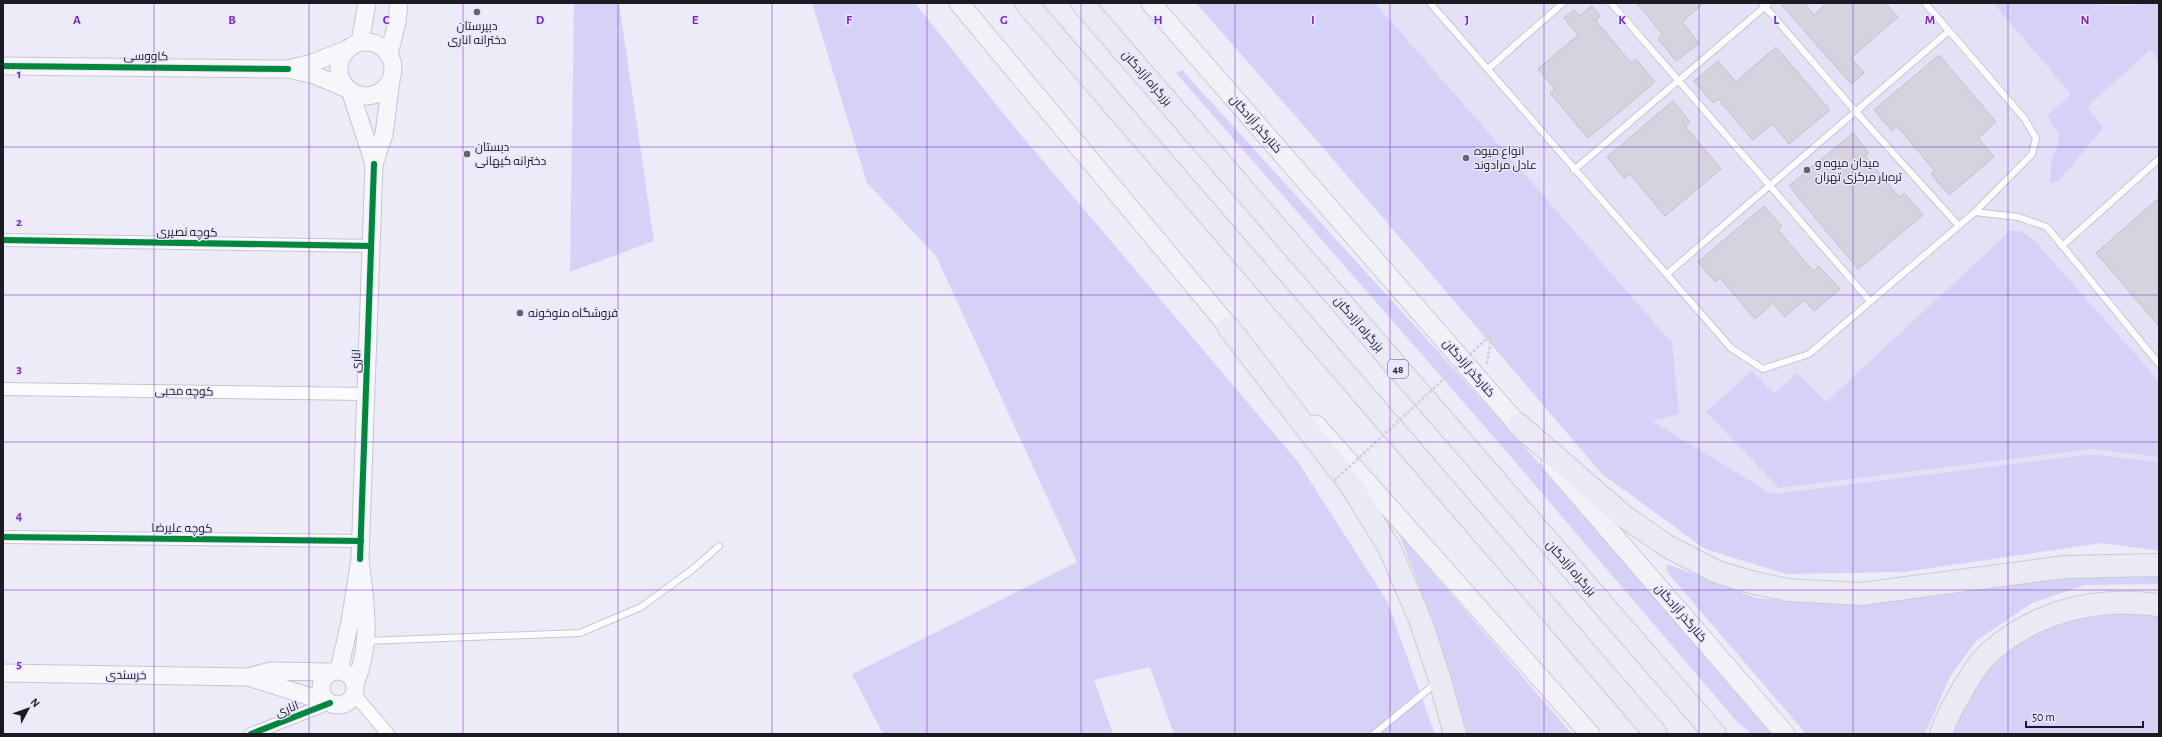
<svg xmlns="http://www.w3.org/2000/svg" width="2162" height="737" font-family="'Alegreya Sans',Cairo,sans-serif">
  <rect width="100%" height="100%" fill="#edebf8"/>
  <path fill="#e4e1f7" d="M 1310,3 L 2159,3 L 2159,462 L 2088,454 L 1772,494 L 1651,421 Z"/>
  <g fill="#d6d1f7">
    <path d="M 574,3 L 619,3 L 654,241 L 570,272 Z"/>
    <path d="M 812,3 L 915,3 L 1011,123 L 1298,462 L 1387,601 L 1435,734 L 1174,734 L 1150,667 L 1094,680 L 1113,734 L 883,734 L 852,674 L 1077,562 L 936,256 L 867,183 Z"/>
    <path d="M 1196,3 L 1375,3 L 1672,343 L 1679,414 L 1652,421 L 1772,494 L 2089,454 L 2159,462 L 2159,551 L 2102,543 L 1904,572 L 1786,574 L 1705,549 L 1602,474 L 1319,143 Z"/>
    <path d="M 1993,3 L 2081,3 L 2125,6 L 2159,3 L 2159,61 L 2150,50 L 2087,107 L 2103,128 L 2058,182 L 2050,183 L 2052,157 L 2058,145 L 2058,134 L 2047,116 L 2071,94 Z"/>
    <path d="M 1182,70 L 1524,446 L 1771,734 L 1752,734 L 1739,724 L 1493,436 L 1176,73 Z"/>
    <path d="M 2010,231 L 2021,231 L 2034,240 L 2159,381 L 2159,457 L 2092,449 L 1779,488 L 1706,412 L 1752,371 L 1774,394 L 1797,373 L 1826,402 Z"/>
    <path d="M 1399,534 L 1572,734 L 1464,734 L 1422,593 Z"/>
    <path d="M 1667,564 L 1756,598 L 1852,605 L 2090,572 L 2159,575 L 2159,584 L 2085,585 L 2032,603 L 1976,641 L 1950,677 L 1925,734 L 1806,734 L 1667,572 Z"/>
    <path d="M 2095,612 L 2159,612 L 2159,734 L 1954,734 C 1966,684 2005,646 2051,626 C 2065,620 2081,616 2095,612 Z"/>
  </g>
  <g fill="#d5d4de" stroke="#c1c0c9">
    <path d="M 1637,3 L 1704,3 L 1682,22 L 1699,43 L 1676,61 L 1658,39 L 1663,35 Z"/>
    <path d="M 1780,3 L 1804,3 L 1814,15 L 1827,3 L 1885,3 L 1898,17 L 1851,58 L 1864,73 L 1851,84 Z"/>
    <path d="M 1592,6 L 1600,16 L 1596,21 L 1631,63 L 1636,59 L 1655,82 L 1588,138 L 1550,93 L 1555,89 L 1538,69 L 1578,35 L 1564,18 L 1574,10 L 1579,16 Z"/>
    <path d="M 1776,47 L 1830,110 L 1789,144 L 1772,124 L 1753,140 L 1718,99 L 1713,103 L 1694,81 L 1718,61 L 1736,82 Z"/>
    <path d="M 1939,55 L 1996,122 L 1978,138 L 1994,157 L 1949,195 L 1931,174 L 1935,171 L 1897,126 L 1892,131 L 1874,110 Z"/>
    <path d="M 1673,101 L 1690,122 L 1685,126 L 1721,169 L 1665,216 L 1630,174 L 1624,178 L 1607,157 Z"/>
    <path d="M 1853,133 L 1869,153 L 1865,156 L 1899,197 L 1904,193 L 1923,215 L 1858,269 L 1789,186 Z"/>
    <path d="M 2159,198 L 2159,326 L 2096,253 Z"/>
    <path d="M 1764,206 L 1782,227 L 1778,230 L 1813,271 L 1819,266 L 1840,289 L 1814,311 L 1804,300 L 1785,317 L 1773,303 L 1755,319 L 1720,278 L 1715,282 L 1698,262 Z"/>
  </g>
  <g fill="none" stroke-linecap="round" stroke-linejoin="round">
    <g stroke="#c7c6cf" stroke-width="8">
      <g id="lane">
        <path d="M 1430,3 L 1731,348 L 1763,369 L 1809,354 L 1975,212 L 2032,154 L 2036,138 L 2024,118 L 1925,3"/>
        <path d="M 1611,3 L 1870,301"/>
        <path d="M 1762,3 L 1856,112 L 1959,226"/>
        <path d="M 1488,69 L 1563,3"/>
        <path d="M 1574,170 L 1769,3"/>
        <path d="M 1975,212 L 2018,217 L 2047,227 L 2159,364"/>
        <path d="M 2062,246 L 2159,159"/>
        <path d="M 1667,274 L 1949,31"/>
        <path d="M 366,641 L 580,633 L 641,607 L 693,569 L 719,546"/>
        <path d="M 1374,734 L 1436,683"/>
      </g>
    </g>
    <g stroke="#c7c6cf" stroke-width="14">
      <g id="street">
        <path d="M 3,240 L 371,246"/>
        <path d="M 3,389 L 366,394"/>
        <path d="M 3,537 L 361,541"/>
        <path d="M 354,694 L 388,734"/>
        <path d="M 251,734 L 330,703"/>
      </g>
    </g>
    <g stroke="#c7c6cf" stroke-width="19">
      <g id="secondary">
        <circle cx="366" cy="69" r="27"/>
        <path d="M 360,42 L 367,3"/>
        <path d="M 348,49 L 312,63 L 288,69 L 314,75 L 350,90 L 374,164 L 384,134 L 391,80"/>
        <path d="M 389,54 L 397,22 L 399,3"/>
        <path d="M 3,66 L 288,69"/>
        <path d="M 360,559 L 374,164"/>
        <path d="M 339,670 L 350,622 L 360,559 C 365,604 373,640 355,684"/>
        <circle cx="338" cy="688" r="17"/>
        <path d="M 3,673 L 248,677"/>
        <path d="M 330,703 L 248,677 L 271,671 L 330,672"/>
      </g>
    </g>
    <g stroke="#cbcad1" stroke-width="21">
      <g id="primary">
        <path d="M 959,3 L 1238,338"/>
        <path d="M 1151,3 L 1528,436"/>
        <path d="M 1316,425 L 1590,734"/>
        <path d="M 1551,463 L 1785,734"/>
      </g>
    </g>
    <g stroke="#cbcad1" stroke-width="24">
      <g id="highway">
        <path d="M 1026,3 L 1656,734"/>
        <path d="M 1082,3 L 1715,734"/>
        <path d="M 1229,328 L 1352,487 L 1390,549 L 1421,622 L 1440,680 L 1455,734"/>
        <path d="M 1519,425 L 1625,517 L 1667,546 L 1717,572 L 1751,582 L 1788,590 L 1861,594 L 2064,567 L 2159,565"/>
        <path d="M 1941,734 C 1947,714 1975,664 1991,651 C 2039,610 2097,597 2159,605"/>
      </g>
    </g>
    <path stroke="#d1d1d4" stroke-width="2.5" stroke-dasharray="3 2" stroke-linecap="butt" d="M 1487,364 L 1492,334"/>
    <use href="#lane" stroke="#fcfcfe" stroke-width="6"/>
    <use href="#street" stroke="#fcfcfe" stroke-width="12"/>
    <use href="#secondary" stroke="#f7f7fb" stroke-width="17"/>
    <use href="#primary" stroke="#f2f1f7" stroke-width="19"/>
    <use href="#highway" stroke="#ebe9f4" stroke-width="22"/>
    <path stroke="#d1d1d4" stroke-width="2.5" stroke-dasharray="3 2" stroke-linecap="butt" d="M 1334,481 L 1492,334"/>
    <g stroke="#e9e6fd" stroke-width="8">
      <g id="cycleway">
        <path d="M 3,66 L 288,69"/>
        <path d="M 3,240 L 371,246"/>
        <path d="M 3,537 L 361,541"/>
        <path d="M 360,559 L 374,164"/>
        <path d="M 251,734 L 330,703"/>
      </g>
    </g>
    <use href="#cycleway" stroke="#00873e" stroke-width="6"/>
  </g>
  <path fill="none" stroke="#7b2cbf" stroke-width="1" stroke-opacity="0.55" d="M 154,3 L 154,734M 309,3 L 309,734M 463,3 L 463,734M 618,3 L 618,734M 772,3 L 772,734M 927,3 L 927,734M 1081,3 L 1081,734M 1235,3 L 1235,734M 1390,3 L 1390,734M 1544,3 L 1544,734M 1699,3 L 1699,734M 1853,3 L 1853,734M 2008,3 L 2008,734M 3,147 L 2159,147M 3,295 L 2159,295M 3,442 L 2159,442M 3,590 L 2159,590"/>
  <g fill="#65646e" stroke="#e9e6fd" stroke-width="1.5">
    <circle cx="477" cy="12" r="4"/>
    <circle cx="467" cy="154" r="4"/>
    <circle cx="1466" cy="158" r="4"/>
    <circle cx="1807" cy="170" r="4"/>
    <circle cx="520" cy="313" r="4"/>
  </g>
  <g text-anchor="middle" stroke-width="3" stroke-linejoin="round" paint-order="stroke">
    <rect fill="#e9e6fd" stroke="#5a5864" stroke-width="1" x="1388" y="360" width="20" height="18" rx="3"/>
    <g font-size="11" font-weight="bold" fill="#1c1b23">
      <text x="1398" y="373">48</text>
    </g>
    <g font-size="12" fill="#1c1b23" stroke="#e9e6fd" text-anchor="start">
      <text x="477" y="30" text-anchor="middle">دبیرستان<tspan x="477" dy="14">دخترانه اناری</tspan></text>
      <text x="475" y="151">دبستان<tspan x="475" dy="14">دخترانه کیهانی</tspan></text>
      <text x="1474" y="155">انواع میوه<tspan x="1474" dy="14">عادل مرادوند</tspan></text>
      <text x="1815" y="167">میدان میوه و<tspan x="1815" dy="14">تره‌بار مرکزی تهران</tspan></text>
      <text x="528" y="317">فروشگاه منوخونه</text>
    </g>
    <g font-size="12" fill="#1c1b23" stroke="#e9e6fd">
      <text transform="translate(146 56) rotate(1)" y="4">کاووسی</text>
      <text transform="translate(1147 78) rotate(49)" y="4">بزرگراه آزادگان</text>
      <text transform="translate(1256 124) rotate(49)" y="4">کنارگذر آزادگان</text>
      <text transform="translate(187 232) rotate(1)" y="4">کوچه نصیری</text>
      <text transform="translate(1359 324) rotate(49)" y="4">بزرگراه آزادگان</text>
      <text transform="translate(356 361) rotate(-88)" y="4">اناری</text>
      <text transform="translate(1469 368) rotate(49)" y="4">کنارگذر آزادگان</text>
      <text transform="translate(184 391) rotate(1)" y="4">کوچه محبی</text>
      <text transform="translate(182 528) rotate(1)" y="4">کوچه علیرضا</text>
      <text transform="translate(1571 568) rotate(49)" y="4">بزرگراه آزادگان</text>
      <text transform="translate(1681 613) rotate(49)" y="4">کنارگذر آزادگان</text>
      <text transform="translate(126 675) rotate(1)" y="4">خرسندی</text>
      <text transform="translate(287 709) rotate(-21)" y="4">اناری</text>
    </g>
  </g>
  <g font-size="13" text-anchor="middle" font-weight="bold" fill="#7b2cbf" stroke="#e9e6fd" stroke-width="3" stroke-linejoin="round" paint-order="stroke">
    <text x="77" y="24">A</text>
    <text x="232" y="24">B</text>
    <text x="386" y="24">C</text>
    <text x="540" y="24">D</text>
    <text x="695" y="24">E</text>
    <text x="849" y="24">F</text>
    <text x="1004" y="24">G</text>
    <text x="1158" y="24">H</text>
    <text x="1313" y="24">I</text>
    <text x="1467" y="24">J</text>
    <text x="1622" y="24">K</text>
    <text x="1776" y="24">L</text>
    <text x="1930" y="24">M</text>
    <text x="2085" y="24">N</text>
    <text x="19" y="78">1</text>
    <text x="19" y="226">2</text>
    <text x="19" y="373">3</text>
    <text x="19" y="520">4</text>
    <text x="19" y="668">5</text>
  </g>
  <rect width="2162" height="737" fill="none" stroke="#1c1b23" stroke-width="8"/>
  <g transform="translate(28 709) rotate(49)" stroke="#e9e6fd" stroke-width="3" paint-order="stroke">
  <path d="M0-3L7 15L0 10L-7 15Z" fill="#1c1b23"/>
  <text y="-6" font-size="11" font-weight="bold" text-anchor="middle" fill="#1c1b23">N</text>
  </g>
  <path d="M2026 721v6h117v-6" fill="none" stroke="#1c1b23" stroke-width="2"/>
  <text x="2032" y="721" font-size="12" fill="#1c1b23" stroke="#e9e6fd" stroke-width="3" paint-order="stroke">50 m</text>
</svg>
